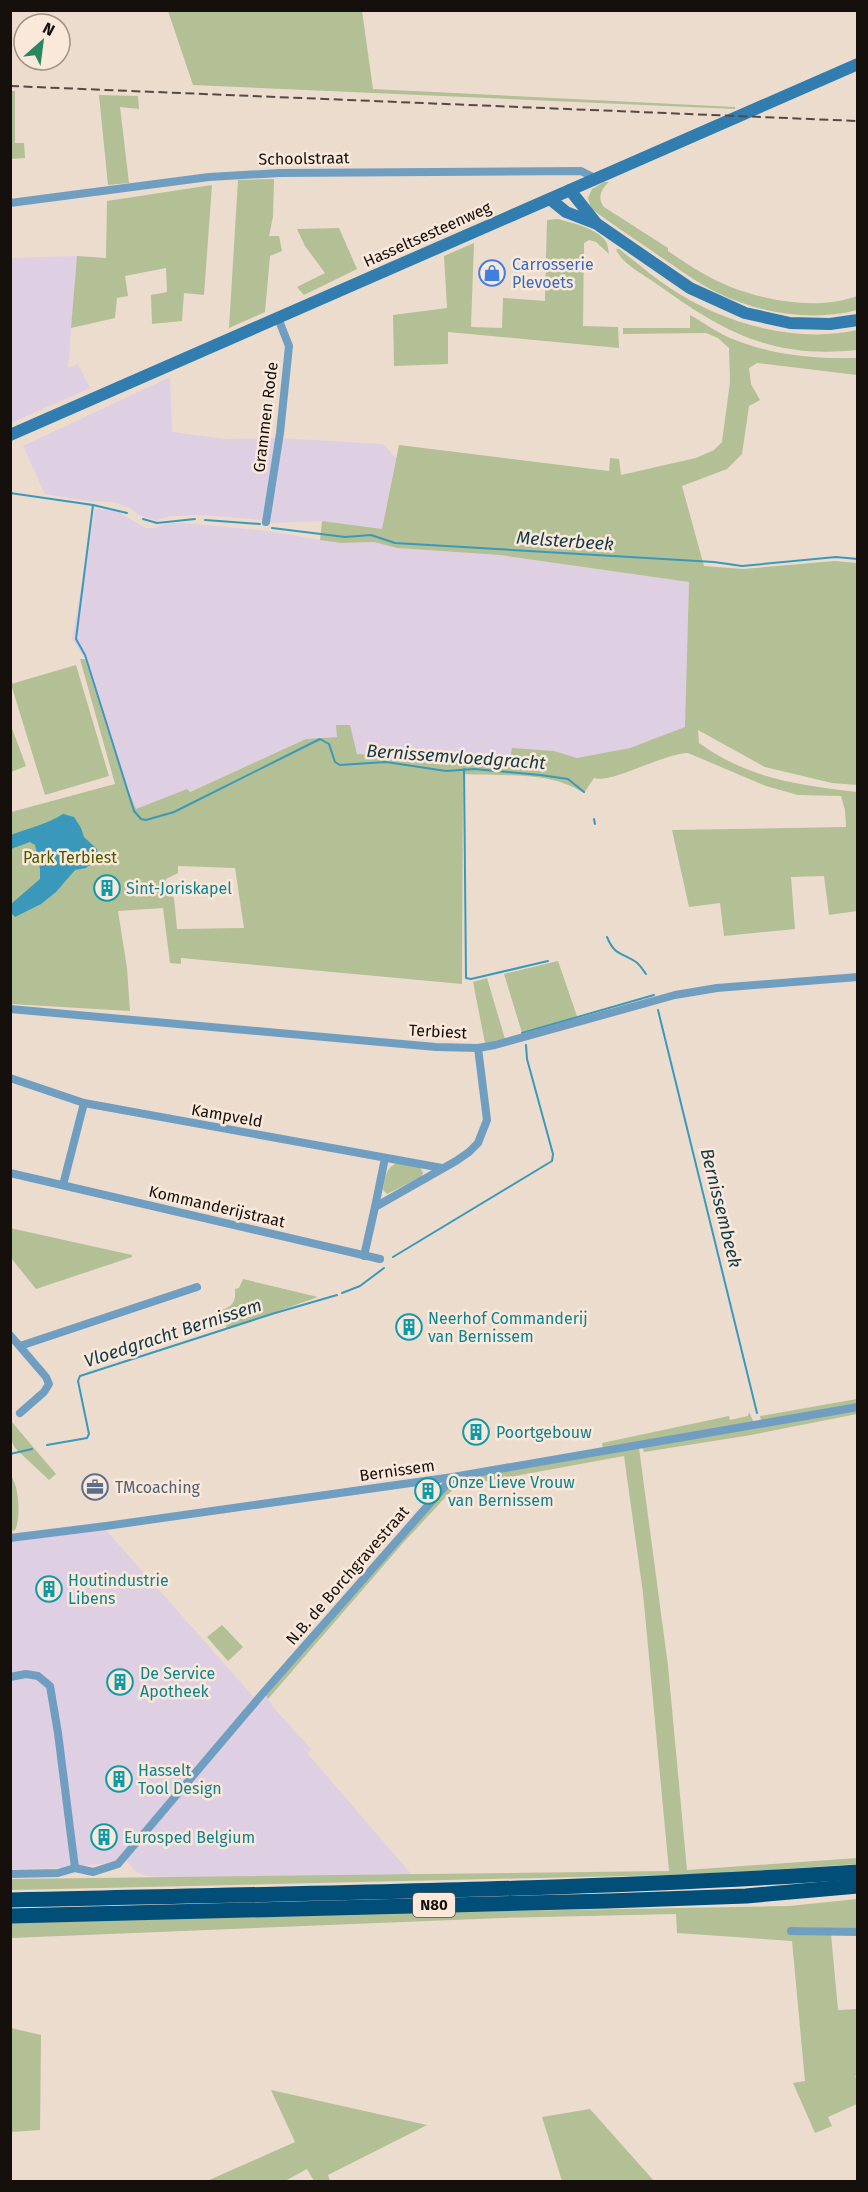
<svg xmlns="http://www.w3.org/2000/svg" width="868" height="2192" font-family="'Fira Sans',sans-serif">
  <rect width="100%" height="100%" fill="#ecdcce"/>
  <g fill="#dfcfe2">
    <path d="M 77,256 L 68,368 L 78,364 L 90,388 L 11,423 L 10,258 Z"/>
    <path d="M 170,377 L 172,432 L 226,439 L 277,438 L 383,444 L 396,458 L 382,529 L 322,521 L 270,523 L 261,520 L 205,515 L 170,516 L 157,520 L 155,528 L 169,523 L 182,523 L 260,530 L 341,543 L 374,542 L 397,548 L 500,555 L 689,582 L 686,727 L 630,748 L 603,754 L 577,758 L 554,751 L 510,764 L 356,754 L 350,726 L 337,726 L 338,737 L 306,739 L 189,792 L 187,789 L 135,810 L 85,659 L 72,639 L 95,509 L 114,510 L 146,528 L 155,528 L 157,521 L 139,515 L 130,508 L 114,502 L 88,501 L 45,494 L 23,446 Z"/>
    <path d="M 105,1529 L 260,1704 L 266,1695 L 273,1707 L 311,1749 L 308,1754 L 412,1875 L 183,1878 L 146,1876 L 135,1871 L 127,1861 L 64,1868 L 11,1869 L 10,1540 Z"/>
  </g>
  <g fill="#b3bf94" fill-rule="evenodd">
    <path d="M 168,11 L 362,11 L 373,89 L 735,107 L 735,109 L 193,85 Z"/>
    <path d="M 11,91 L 15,91 L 15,143 L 24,143 L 25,158 L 11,159 Z"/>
    <path d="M 99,95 L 138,96 L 139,109 L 120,107 L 129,183 L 108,185 Z"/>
    <path d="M 274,179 L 273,217 L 269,236 L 279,236 L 282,251 L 270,256 L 265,312 L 229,328 L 238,180 Z"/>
    <path d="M 604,182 L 609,182 C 601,189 597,198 604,207 L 668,248 L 668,251 C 680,259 691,267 704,274 C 745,298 812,313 857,296 L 857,310 C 812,322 759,313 718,293 C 695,282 676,267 655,253 C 634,238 611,224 591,208 L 588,198 L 592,189 Z"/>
    <path d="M 212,185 L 204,295 L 184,293 L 182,321 L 152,324 L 151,295 L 167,292 L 166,268 L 125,276 L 128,296 L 117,298 L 115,318 L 71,328 L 77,256 L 106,258 L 107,201 Z"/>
    <path d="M 558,219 C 572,223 593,227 604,239 C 608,243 608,249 609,254 L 596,242 L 589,240 L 584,243 L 583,326 L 618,327 L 619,348 L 448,332 L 448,364 L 394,366 L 393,315 L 447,308 L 444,256 L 474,243 L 471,327 L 502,328 L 503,298 L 545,301 L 547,220 Z"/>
    <path d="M 339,228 L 357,269 L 304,295 L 297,287 L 325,273 L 305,246 L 297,229 Z"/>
    <path d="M 616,249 L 619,249 C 636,262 652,276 670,288 C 722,323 795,344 857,330 L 857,350 C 770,359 722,331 654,282 C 642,274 621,263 616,249 Z"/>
    <path d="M 690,315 C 703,322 716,332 730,338 C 771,355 813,359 857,358 L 857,375 L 757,363 L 749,368 L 751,384 L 760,400 L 749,406 L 742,454 L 727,469 L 682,486 L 704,566 L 743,569 L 835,561 L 857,563 L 857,785 L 832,783 L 765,767 L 698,730 L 699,743 C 748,779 800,785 857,792 L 857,911 L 829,915 L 824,876 L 791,877 L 795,929 L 724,936 L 720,903 L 689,907 L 672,830 L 846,827 L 845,810 L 841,796 L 798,795 L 766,786 L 688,753 C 662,754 611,784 594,778 L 584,793 C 548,770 504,777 463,774 L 462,984 L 181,958 L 181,964 L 170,963 L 163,908 L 118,911 L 127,968 L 130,1011 L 11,1004 L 11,812 L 115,784 L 80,659 L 85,659 L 123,778 L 136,809 L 187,789 L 190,792 L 306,739 L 337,737 L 336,725 L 350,725 L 357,754 L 509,764 L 512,748 L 554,751 L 577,758 L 630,748 L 685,727 L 689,582 L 500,555 L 397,548 L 374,542 L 341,543 L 320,540 L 322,521 L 382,529 L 399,445 L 609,471 L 610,458 L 619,459 L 621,475 L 696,458 L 714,450 L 722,442 L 730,382 L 729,348 L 718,338 L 706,333 L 623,334 L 623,328 L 690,328 ZM 178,866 L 235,868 L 244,928 L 177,929 L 174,898 L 167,892 L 166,879 L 178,873 Z"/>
    <path d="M 76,665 L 109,776 L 45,795 L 11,684 Z"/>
    <path d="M 10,723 L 26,766 L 11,772 L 10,772 Z"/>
    <path d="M 558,961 L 578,1019 L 523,1036 L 504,974 Z"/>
    <path d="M 487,978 L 505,1039 L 485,1043 L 473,982 Z"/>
    <path d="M 397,1163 L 420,1167 L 423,1173 L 421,1177 L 387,1194 L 383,1190 C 385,1179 385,1168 397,1163 Z"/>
    <path d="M 10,1228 L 132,1255 L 132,1257 L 36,1289 L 11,1258 Z"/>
    <path d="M 243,1279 L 318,1297 L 227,1329 L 221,1310 C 233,1307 236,1301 235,1289 L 239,1288 Z"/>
    <path d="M 857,1399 L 857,1404 L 761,1421 L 760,1416 Z"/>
    <path d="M 857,1410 L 857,1414 L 751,1435 L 644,1452 L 642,1447 Z"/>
    <path d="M 749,1412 L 753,1421 L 751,1424 L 603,1449 L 602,1443 L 729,1416 L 730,1420 L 748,1416 Z"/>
    <path d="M 11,1421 L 56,1474 L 49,1480 L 15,1448 L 11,1440 Z"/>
    <path d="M 639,1448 L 668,1666 L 687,1870 L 858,1858 L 857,1864 L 711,1874 L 11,1890 L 10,1879 L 669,1871 L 643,1593 L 624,1456 L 455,1487 L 403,1543 L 268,1699 L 266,1695 L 451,1483 L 457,1480 Z"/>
    <path d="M 11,1476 C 19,1486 21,1518 15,1530 L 11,1531 Z"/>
    <path d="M 222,1625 L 243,1647 L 228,1661 L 207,1637 Z"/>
    <path d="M 857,1899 L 857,1929 L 790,1927 L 791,1934 L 831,1934 L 838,2010 L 857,2009 L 858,2075 L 855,2076 L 857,2080 L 857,2104 L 828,2117 L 832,2126 L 815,2133 L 793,2083 L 805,2081 L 792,1941 L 677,1933 L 676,1914 L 502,1918 L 11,1938 L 10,1923 L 289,1915 L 789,1906 Z"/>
    <path d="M 11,2028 L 41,2035 L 40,2130 L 11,2132 Z"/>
    <path d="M 271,2090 L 427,2125 L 328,2175 L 330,2181 L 314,2181 L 307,2169 L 285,2181 L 207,2181 L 295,2142 Z"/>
    <path d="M 590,2109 L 654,2181 L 562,2181 L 542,2117 Z"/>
  </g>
  <path fill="#3a99ba" d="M 63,814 L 74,817 L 81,828 L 84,837 L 97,849 L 98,855 L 96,859 L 86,868 L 75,870 L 56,892 L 41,904 L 15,917 L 11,913 L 11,904 L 40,879 L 40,869 L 35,845 L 30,842 L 11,849 L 11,835 C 28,828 48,824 63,814 Z"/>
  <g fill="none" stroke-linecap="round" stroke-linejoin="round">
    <g stroke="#3a99ba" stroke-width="2">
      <path d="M 10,493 L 93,505 L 127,513"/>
      <path d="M 93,505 L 76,639 L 85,655 L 134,811 L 141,819 L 146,820 L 174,812 L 320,739 L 329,744 L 335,762 L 340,765 L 386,762 L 446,771 L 474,769 L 540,775 L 568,779 L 584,792"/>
      <path d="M 143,519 L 157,523 L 195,519"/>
      <path d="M 205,520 L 260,524"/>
      <path d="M 272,528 L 345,537 L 371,535 L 395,543 L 714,562 L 742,566 L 836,557 L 858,559"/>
      <path d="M 464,769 L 466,978 L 471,979 L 548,961"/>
      <path d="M 594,819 L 595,824"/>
      <path d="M 607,937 C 615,956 621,952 636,962 C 640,965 643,970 646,974"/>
      <path d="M 658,1010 L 757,1413"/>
      <path d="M 522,1033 L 654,995"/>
      <path d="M 393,1257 L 552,1161 L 553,1154 L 527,1059 L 526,1045"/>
      <path d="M 342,1293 L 360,1286 L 384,1268"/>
      <path d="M 47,1445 L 87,1438 L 89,1434 L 78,1381 L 80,1376 L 275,1313 L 337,1295"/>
      <path d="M 10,1454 L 32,1449"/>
    </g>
    <g stroke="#709ec1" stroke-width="8">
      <path d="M 10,203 L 209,177 L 280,173 L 581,171 L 597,179"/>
      <path d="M 266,522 L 280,433 L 289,346 L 278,318"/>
      <path d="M 10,1009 L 436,1047 L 478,1048 L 495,1045 L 675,995 L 717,988 L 858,977"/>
      <path d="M 10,1078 L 84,1103 L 442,1168"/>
      <path d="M 10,1173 L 380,1259"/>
      <path d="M 63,1185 L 84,1103"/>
      <path d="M 375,1207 L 385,1158"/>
      <path d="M 364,1256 L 375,1207 L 456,1161 L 469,1152 L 478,1143 L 487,1120 L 478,1048"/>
      <path d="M 10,1335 L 46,1377 L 49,1384 L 44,1392 L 20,1413"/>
      <path d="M 20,1346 L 197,1287"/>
      <path d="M 10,1538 L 106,1526 L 453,1477 L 858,1407"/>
      <path d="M 10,1677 L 26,1674 L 38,1676 L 50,1686 L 58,1733 L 75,1868"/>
      <path d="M 10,1874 L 58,1873 L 75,1868 L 93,1872 L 118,1864 L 264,1692 L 453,1477"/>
      <path d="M 791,1931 L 858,1932"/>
    </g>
    <g stroke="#317db0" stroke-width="12">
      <path d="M 570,190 L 596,223"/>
      <path d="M 550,199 L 566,212 L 597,224 L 690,288 L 745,313 L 790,323 L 830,324 L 858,320"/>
      <path d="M 10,435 L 858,64"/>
    </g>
    <g stroke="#014e79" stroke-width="15">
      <path d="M 10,1900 C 293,1893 576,1891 858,1872"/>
      <path d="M 10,1916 L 608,1901 L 746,1896 L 858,1886"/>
    </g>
    <path stroke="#534b43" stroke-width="2" stroke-dasharray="9 4.5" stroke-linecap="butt" d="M 10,86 L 858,121"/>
  </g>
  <defs>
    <g id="shop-ring" transform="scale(1.35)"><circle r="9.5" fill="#fae9db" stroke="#3f7fe0" stroke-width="1.5"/><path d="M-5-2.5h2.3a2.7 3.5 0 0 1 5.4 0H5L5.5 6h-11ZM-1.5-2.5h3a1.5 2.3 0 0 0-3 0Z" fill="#3f7fe0"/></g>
    <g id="building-ring" transform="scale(1.35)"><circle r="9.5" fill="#fae9db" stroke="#0f9aa8" stroke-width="1.5"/><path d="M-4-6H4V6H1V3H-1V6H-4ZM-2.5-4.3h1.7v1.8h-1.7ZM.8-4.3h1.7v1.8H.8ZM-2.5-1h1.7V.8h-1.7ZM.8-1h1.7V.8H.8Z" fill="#0f9aa8"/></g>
    <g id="office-ring" transform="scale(1.35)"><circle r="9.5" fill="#fae9db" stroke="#5c6f8a" stroke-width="1.5"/><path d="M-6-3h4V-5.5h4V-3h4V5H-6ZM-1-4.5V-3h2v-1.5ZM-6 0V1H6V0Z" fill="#5c6f8a"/></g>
  </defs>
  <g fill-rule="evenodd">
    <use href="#shop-ring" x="492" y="273"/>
    <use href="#building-ring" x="107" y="888"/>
    <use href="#building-ring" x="409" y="1327"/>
    <use href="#building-ring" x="476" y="1432"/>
    <use href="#office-ring" x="95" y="1487"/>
    <use href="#building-ring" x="428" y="1491"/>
    <use href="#building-ring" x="49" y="1589"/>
    <use href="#building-ring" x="120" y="1682"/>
    <use href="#building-ring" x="119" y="1779"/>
    <use href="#building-ring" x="104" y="1837"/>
  </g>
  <g text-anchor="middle" stroke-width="5" stroke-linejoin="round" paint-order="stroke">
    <rect fill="#fae9db" stroke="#5a5149" stroke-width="1.5" x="413" y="1893" width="42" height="24" rx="4.5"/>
    <g font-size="15" font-weight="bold" fill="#15100b">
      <text x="434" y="1910">N80</text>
    </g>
    <g font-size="16" fill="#15100b" stroke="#fae9db">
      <text transform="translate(304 158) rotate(-1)" y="6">Schoolstraat</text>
      <text transform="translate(427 234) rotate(-24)" y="6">Hasseltsesteenweg</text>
      <text transform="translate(265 417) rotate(-83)" y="6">Grammen Rode</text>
      <text transform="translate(438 1031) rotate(3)" y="6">Terbiest</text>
      <text transform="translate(227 1115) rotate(10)" y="6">Kampveld</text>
      <text transform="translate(217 1206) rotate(13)" y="6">Kommanderijstraat</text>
      <text transform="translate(397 1470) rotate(-8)" y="6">Bernissem</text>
      <text transform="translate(347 1575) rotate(-49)" y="6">N.B. de Borchgravestraat</text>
    </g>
    <g font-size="16" fill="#366cbe" stroke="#fae9db" text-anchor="start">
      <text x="512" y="270">Carrosserie<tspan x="512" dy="18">Plevoets</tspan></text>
    </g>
    <g font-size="16" fill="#4a5800" stroke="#fae9db">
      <text x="70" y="863">Park Terbiest</text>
    </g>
    <g font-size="16" fill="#0d838f" stroke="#fae9db" text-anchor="start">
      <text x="126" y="894">Sint-Joriskapel</text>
      <text x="428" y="1324">Neerhof Commanderij<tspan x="428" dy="18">van Bernissem</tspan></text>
      <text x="496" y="1438">Poortgebouw</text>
      <text x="448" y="1488">Onze Lieve Vrouw<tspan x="448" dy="18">van Bernissem</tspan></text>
      <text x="68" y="1586">Houtindustrie<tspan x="68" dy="18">Libens</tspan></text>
      <text x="140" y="1679">De Service<tspan x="140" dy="18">Apotheek</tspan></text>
      <text x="138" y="1776">Hasselt<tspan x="138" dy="18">Tool Design</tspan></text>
      <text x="124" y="1843">Eurosped Belgium</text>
    </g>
    <g font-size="16" fill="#4e5e75" stroke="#fae9db" text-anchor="start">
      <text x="115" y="1493">TMcoaching</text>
    </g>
    <g font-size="18" font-style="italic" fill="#113a49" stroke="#fae9db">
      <text transform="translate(565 541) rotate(4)" y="6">Melsterbeek</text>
      <text transform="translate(456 757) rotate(4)" y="6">Bernissemvloedgracht</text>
      <text transform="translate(721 1208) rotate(76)" y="6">Bernissembeek</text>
      <text transform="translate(173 1333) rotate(-18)" y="6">Vloedgracht Bernissem</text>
    </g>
  </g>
  <rect width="868" height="2192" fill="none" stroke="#15100b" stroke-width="24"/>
  <g transform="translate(42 42) rotate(28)"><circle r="28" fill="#fae9db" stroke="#9e9288" stroke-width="1.5"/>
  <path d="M0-4.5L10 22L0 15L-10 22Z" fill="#29875f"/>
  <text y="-9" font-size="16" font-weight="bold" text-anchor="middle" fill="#15100b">N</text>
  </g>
</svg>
